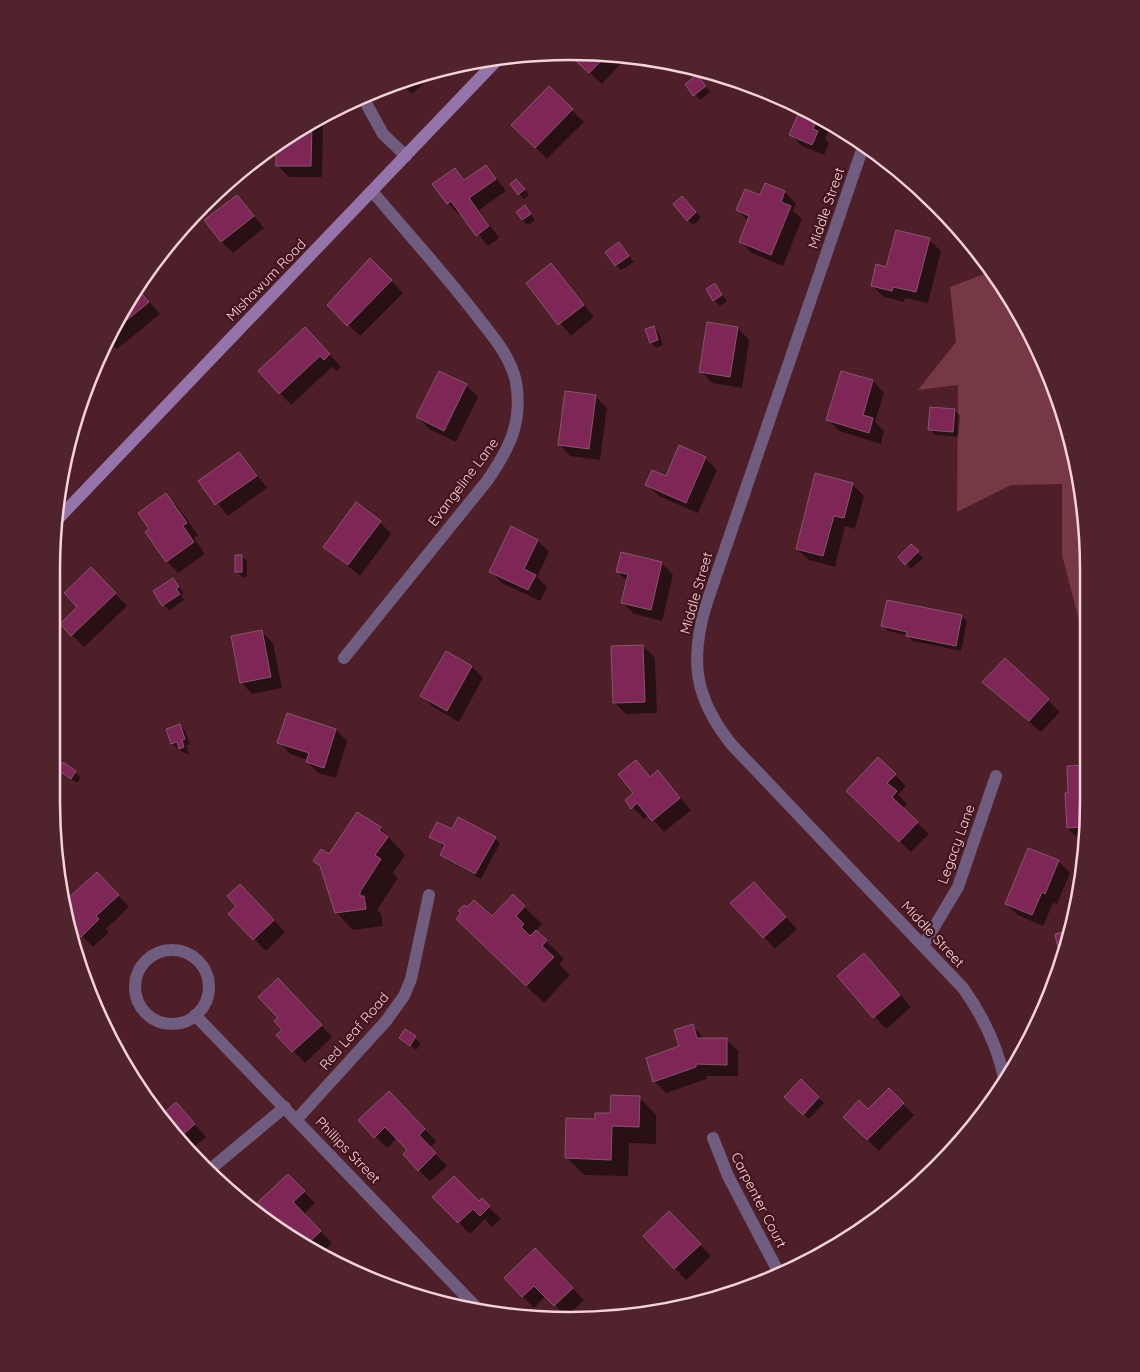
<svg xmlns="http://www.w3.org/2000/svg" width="1140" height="1372" font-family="Quicksand,sans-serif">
  <rect width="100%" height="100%" fill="#4e1f28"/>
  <path fill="#763944" d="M 992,271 L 1001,282 L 1049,371 L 1079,469 L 1089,570 L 1089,622 L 1081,628 L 1062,555 L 1062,484 L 1011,485 L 957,512 L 958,385 L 918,390 L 956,342 L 950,287 Z"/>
  <g fill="#0007">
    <path d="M 567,52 L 617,56 L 622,62 L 602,84 Z"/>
    <path d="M 440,70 L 412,94 L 400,82 Z"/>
    <path d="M 702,82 L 710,92 L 700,100 L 686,84 Z"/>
    <path d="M 549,88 L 584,122 L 547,159 L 513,125 Z"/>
    <path d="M 802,108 L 836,127 L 835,129 L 830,127 L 825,139 L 829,144 L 824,155 L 802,146 L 790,134 Z"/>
    <path d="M 320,118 L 323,121 L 322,177 L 289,177 L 277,165 L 278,142 Z"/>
    <path d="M 486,166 L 506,191 L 479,210 L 499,238 L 488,246 L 461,214 L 459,215 L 448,203 L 455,169 L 466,180 Z"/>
    <path d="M 765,185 L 785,192 L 796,204 L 793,211 L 802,219 L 783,266 L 752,253 L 740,241 L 748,221 L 738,210 L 761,197 Z"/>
    <path d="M 522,186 L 529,195 L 524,199 L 519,194 Z"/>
    <path d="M 237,196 L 264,228 L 233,253 L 221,241 Z"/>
    <path d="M 688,203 L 701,218 L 693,225 L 688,220 Z"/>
    <path d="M 525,207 L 535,220 L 528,225 L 522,220 Z"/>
    <path d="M 929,240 L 941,251 L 928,303 L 905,298 L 904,302 L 884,297 L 872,286 L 887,268 Z"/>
    <path d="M 619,243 L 634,262 L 621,270 L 616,265 Z"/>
    <path d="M 370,260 L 403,293 L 360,336 L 328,305 Z"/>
    <path d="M 551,265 L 594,317 L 571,336 L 528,283 Z"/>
    <path d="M 715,285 L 727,301 L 720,306 L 714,300 Z"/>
    <path d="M 136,286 L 160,314 L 117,349 L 108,340 Z"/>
    <path d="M 654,327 L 659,333 L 663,345 L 656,348 L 651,343 Z"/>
    <path d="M 738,328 L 749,340 L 742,388 L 712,383 L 701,371 Z"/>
    <path d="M 317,341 L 341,367 L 337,371 L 332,367 L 291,405 L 280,393 Z"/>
    <path d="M 873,381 L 884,393 L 875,422 L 884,431 L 881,444 L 839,431 L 828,420 Z"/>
    <path d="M 466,385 L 478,397 L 456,442 L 429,429 L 418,417 Z"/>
    <path d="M 595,396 L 607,408 L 600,460 L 570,456 L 559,444 Z"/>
    <path d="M 955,410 L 960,416 L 958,437 L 935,435 L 929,429 Z"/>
    <path d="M 239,453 L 267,488 L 228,516 L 200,481 Z"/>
    <path d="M 705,458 L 717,470 L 698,513 L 659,496 L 647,485 Z"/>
    <path d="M 852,484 L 864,496 L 855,529 L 845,526 L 835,567 L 809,560 L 797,549 Z"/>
    <path d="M 166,495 L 178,507 L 198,535 L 194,538 L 205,554 L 178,573 L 167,561 L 151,529 Z"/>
    <path d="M 380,522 L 391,534 L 360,576 L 324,546 Z"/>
    <path d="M 512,528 L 538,541 L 549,552 L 537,577 L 547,587 L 540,601 L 502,583 L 491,571 Z"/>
    <path d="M 911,546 L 923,558 L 911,569 L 900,557 Z"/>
    <path d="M 241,556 L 247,561 L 247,577 L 242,577 L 237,571 Z"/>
    <path d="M 662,563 L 673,575 L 662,621 L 634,614 L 622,602 L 627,581 L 617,571 Z"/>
    <path d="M 91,569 L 127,606 L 84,647 L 61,624 L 79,607 Z"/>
    <path d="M 173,579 L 184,593 L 181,595 L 184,600 L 169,611 L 154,591 Z"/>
    <path d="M 961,616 L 967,621 L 961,651 L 913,641 L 907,635 L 888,631 L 883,626 Z"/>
    <path d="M 262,632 L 273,643 L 282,688 L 252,694 L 241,682 Z"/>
    <path d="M 643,646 L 655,658 L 657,713 L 626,714 L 614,702 Z"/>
    <path d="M 1005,660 L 1060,712 L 1041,732 L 984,682 Z"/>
    <path d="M 472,667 L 483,678 L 459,722 L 433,707 L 422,696 Z"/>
    <path d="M 180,726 L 185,731 L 190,744 L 186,745 L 189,753 L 186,754 L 172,744 L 168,730 Z"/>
    <path d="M 336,730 L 347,741 L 336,778 L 319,773 L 307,762 L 308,760 L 290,754 L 279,742 Z"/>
    <path d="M 636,761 L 651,778 L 658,772 L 691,810 L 664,832 L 649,815 L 644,819 L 626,800 L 635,794 Z"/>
    <path d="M 64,764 L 81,778 L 77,783 L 60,770 Z"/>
    <path d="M 1088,766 L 1088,836 L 1087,839 L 1079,840 L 1068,828 L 1069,795 Z"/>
    <path d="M 895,775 L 906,786 L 898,795 L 907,804 L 903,809 L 929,834 L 911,852 L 859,803 Z"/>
    <path d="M 357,813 L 380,828 L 405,855 L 393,873 L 398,878 L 377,910 L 381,914 L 383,926 L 353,930 L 336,912 L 323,870 L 314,861 L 329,856 Z"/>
    <path d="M 452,831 L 495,838 L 500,843 L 481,879 L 447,860 L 441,855 L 445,847 L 430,837 Z"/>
    <path d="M 1058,861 L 1070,873 L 1057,904 L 1053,903 L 1043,926 L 1018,915 L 1006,904 Z"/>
    <path d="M 109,885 L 129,907 L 106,929 L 109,932 L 93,947 L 67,920 Z"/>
    <path d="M 765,895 L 797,929 L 775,949 L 732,903 Z"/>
    <path d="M 513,896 L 542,924 L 536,931 L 564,959 L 559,964 L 570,975 L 544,1003 L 475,937 L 463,913 L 492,918 Z"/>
    <path d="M 252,897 L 285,932 L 266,951 L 230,914 Z"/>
    <path d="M 875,966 L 911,1007 L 886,1029 L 839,976 Z"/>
    <path d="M 290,991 L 332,1037 L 305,1063 L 278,1035 L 284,1030 L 280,1018 Z"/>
    <path d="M 693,1026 L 705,1040 L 727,1040 L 738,1051 L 738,1076 L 706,1076 L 707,1079 L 666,1093 L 654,1081 L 681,1047 Z"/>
    <path d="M 406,1031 L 421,1043 L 416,1050 L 401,1038 Z"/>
    <path d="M 801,1081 L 824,1103 L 809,1119 L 786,1097 Z"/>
    <path d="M 889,1090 L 914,1115 L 879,1151 L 845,1117 L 868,1110 Z"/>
    <path d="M 639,1097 L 656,1115 L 656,1144 L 629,1143 L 628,1176 L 584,1175 L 567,1158 L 596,1120 L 612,1114 Z"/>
    <path d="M 176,1104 L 206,1137 L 189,1151 L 162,1116 Z"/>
    <path d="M 400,1104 L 436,1141 L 430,1148 L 447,1166 L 430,1181 L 419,1170 L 409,1150 L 397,1138 L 387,1148 L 360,1120 Z"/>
    <path d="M 288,1175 L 315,1203 L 304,1214 L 332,1243 L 322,1253 L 296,1240 Z"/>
    <path d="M 434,1197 L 479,1203 L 482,1200 L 501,1219 L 492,1227 L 485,1219 L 470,1234 Z"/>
    <path d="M 681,1224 L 711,1256 L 686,1280 L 645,1236 Z"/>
    <path d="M 547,1261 L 584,1300 L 566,1317 L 546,1296 L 534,1308 L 505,1278 Z"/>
  </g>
  <g fill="#7e2756" stroke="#86556c">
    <path d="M 566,52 L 570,51 L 607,55 L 589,73 Z"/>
    <path d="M 697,75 L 706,86 L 693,96 L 685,84 Z"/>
    <path d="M 549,86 L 573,109 L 535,148 L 511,125 Z"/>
    <path d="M 801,108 L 818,117 L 813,129 L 818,131 L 812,145 L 789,135 Z"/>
    <path d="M 312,123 L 311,166 L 276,166 L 276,143 Z"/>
    <path d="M 486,165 L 496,179 L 469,198 L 489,226 L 476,236 L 451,201 L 447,204 L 432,184 L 455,168 L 464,180 Z"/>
    <path d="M 516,179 L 525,189 L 518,195 L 510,184 Z"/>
    <path d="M 765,183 L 785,191 L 781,202 L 791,206 L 771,255 L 739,242 L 749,216 L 736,210 L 745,189 L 760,195 Z"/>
    <path d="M 237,195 L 254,216 L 221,242 L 204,220 Z"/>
    <path d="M 682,196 L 696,212 L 687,221 L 673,204 Z"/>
    <path d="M 525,205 L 531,214 L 522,220 L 516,212 Z"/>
    <path d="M 896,230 L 930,238 L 916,292 L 893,287 L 892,291 L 871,286 L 876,264 L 886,267 Z"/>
    <path d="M 619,242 L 629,256 L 615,266 L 605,252 Z"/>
    <path d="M 370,258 L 392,280 L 347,326 L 327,305 Z"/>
    <path d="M 551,263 L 584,305 L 558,325 L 526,283 Z"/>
    <path d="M 715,283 L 722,295 L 713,301 L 706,289 Z"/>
    <path d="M 136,287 L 149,302 L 111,333 Z"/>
    <path d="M 707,322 L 738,327 L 730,377 L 699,372 Z"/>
    <path d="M 654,326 L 658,340 L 650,343 L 645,329 Z"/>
    <path d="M 305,327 L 330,354 L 324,360 L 320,356 L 279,394 L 258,371 Z"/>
    <path d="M 439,371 L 467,384 L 444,431 L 416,417 Z"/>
    <path d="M 841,371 L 873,380 L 863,415 L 873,418 L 869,433 L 826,420 Z"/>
    <path d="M 565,391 L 596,395 L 589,449 L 558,445 Z"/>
    <path d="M 930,407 L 955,409 L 953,432 L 928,430 Z"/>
    <path d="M 679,445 L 706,457 L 686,503 L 645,485 L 652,470 L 666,476 Z"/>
    <path d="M 239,452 L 257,476 L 215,505 L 198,481 Z"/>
    <path d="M 815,473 L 853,483 L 844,518 L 834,516 L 823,556 L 796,549 Z"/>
    <path d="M 166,493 L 187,523 L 183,526 L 194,542 L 166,562 L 145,532 L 149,529 L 138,513 Z"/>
    <path d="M 356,502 L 381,521 L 348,565 L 323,547 Z"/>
    <path d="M 511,526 L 538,540 L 524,569 L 536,575 L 528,590 L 489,572 Z"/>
    <path d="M 911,544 L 919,551 L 905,565 L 898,557 Z"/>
    <path d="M 621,552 L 662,562 L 651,610 L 621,603 L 628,574 L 616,572 Z"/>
    <rect x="235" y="555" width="7" height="17"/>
    <path d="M 91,567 L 116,593 L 71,636 L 60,624 L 77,607 L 64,593 Z"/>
    <path d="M 173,578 L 179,587 L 176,589 L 180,594 L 162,606 L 153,591 Z"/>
    <path d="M 887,600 L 962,615 L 956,646 L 906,636 L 907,632 L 881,626 Z"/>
    <path d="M 262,630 L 271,677 L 240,683 L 231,636 Z"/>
    <path d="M 643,645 L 645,702 L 613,703 L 611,646 Z"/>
    <path d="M 446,651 L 472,666 L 447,711 L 420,696 Z"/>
    <path d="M 1005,658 L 1049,699 L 1029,721 L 982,682 Z"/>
    <path d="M 287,713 L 336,729 L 324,768 L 306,762 L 309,753 L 277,743 Z"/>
    <path d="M 180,724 L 185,739 L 182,740 L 184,747 L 179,749 L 177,742 L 171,744 L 166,729 Z"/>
    <path d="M 878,757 L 896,774 L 887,783 L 897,791 L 892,797 L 918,822 L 899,842 L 846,791 Z"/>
    <path d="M 636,760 L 650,777 L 658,770 L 680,798 L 652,821 L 637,803 L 631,809 L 625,800 L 633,793 L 618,774 Z"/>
    <path d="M 63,762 L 76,771 L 71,779 L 58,770 Z"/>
    <path d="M 1088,765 L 1088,827 L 1067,828 L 1065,793 L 1068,793 L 1067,766 Z"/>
    <path d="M 357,812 L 381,827 L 379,830 L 388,837 L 375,855 L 381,859 L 360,892 L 360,896 L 364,896 L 366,909 L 335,913 L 320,866 L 313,861 L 321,849 L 329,854 Z"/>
    <path d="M 458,817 L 496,837 L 475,874 L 440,855 L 445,845 L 429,837 L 437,822 L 452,829 Z"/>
    <path d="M 1028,848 L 1059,860 L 1045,894 L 1042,892 L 1032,915 L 1005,904 Z"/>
    <path d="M 97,872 L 119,895 L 96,916 L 99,919 L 81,937 L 67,923 L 64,902 Z"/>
    <path d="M 754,882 L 786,917 L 763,938 L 730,903 Z"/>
    <path d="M 240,884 L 274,920 L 253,940 L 228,914 L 236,906 L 227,896 Z"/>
    <path d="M 513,894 L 525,906 L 516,916 L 524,924 L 521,927 L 530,936 L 536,930 L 547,940 L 542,946 L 554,957 L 526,986 L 456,919 L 461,913 L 458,911 L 464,905 L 467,907 L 474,900 L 492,916 Z"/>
    <path d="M 1069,931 L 1064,957 L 1060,958 L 1055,934 Z"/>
    <path d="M 864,953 L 900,995 L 873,1018 L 837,976 Z"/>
    <path d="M 278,978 L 322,1025 L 292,1052 L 276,1035 L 282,1030 L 274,1021 L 278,1018 L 258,997 Z"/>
    <path d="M 693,1024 L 697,1038 L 727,1038 L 727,1065 L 696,1064 L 696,1067 L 653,1082 L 646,1058 L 679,1046 L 674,1030 Z"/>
    <path d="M 405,1029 L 416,1036 L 410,1046 L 399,1038 Z"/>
    <path d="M 801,1079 L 819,1097 L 803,1115 L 784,1097 Z"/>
    <path d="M 889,1088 L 904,1103 L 867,1140 L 843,1117 L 859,1100 L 868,1109 Z"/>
    <path d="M 389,1091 L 425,1129 L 419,1135 L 436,1153 L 418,1171 L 403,1154 L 407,1150 L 385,1127 L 374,1138 L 358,1120 Z"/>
    <path d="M 611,1095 L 640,1096 L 639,1127 L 612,1126 L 611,1160 L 565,1158 L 566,1118 L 595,1119 L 595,1113 L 610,1113 Z"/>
    <path d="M 176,1102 L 195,1124 L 179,1138 L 162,1115 Z"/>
    <path d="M 288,1174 L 305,1191 L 293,1202 L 321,1231 L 306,1245 L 292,1239 L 258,1202 Z"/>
    <path d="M 454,1176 L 479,1201 L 482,1198 L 490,1206 L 480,1216 L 473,1209 L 458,1223 L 432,1197 Z"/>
    <path d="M 669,1211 L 701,1244 L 674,1269 L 643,1236 Z"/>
    <path d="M 535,1248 L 573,1288 L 554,1306 L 534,1286 L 522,1297 L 504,1278 Z"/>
    <path d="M 395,1284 L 404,1293 L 392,1288 Z"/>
  </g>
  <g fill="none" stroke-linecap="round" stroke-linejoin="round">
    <g stroke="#705c7f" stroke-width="12">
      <path d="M 362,96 L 383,134 L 406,156"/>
      <path d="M 864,144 L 707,602 C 689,659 694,698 732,745 L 963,988 C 983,1016 998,1047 1005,1082"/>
      <path d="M 344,658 L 487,481 C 509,449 523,423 516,382 C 511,358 495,339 480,320 C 446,275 408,234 372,191"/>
      <path d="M 924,944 L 958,887 L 996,776"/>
      <circle cx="172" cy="987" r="37"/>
      <path d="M 195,1015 L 477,1308"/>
      <path d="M 297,1119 L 386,1021 L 404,996 L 411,979 L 429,895"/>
      <path d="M 713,1138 L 728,1176 L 780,1275"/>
      <path d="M 207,1172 L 285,1107"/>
    </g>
    <path stroke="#9474aa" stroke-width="12" d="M 55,522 L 499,58"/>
  </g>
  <g text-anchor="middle" stroke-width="4.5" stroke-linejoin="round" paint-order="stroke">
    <g font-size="14" fill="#f4d4d8" stroke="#43141e">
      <text transform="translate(826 208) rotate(-71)" y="5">Middle Street</text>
      <text transform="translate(266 280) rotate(-46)" y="5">Mishawum Road</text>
      <text transform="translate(463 482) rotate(-53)" y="5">Evangeline Lane</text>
      <text transform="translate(696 593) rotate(-74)" y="5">Middle Street</text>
      <text transform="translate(956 844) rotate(-70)" y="5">Legacy Lane</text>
      <text transform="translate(933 934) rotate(47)" y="5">Middle Street</text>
      <text transform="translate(354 1031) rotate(-49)" y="5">Red Leaf Road</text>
      <text transform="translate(348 1150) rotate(46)" y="5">Phillips Street</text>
      <text transform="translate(759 1200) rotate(63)" y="5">Carpenter Court</text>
    </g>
  </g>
  <path d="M0 0H1140V1372H0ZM570 60H570A510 510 0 0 1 1080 570V802A510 510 0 0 1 570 1312H570A510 510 0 0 1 60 802V570A510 510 0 0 1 570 60Z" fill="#51232d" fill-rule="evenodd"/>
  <path fill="none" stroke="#f4d4d8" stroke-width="2.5" d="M570 60H570A510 510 0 0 1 1080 570V802A510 510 0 0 1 570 1312H570A510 510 0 0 1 60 802V570A510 510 0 0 1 570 60Z"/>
</svg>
